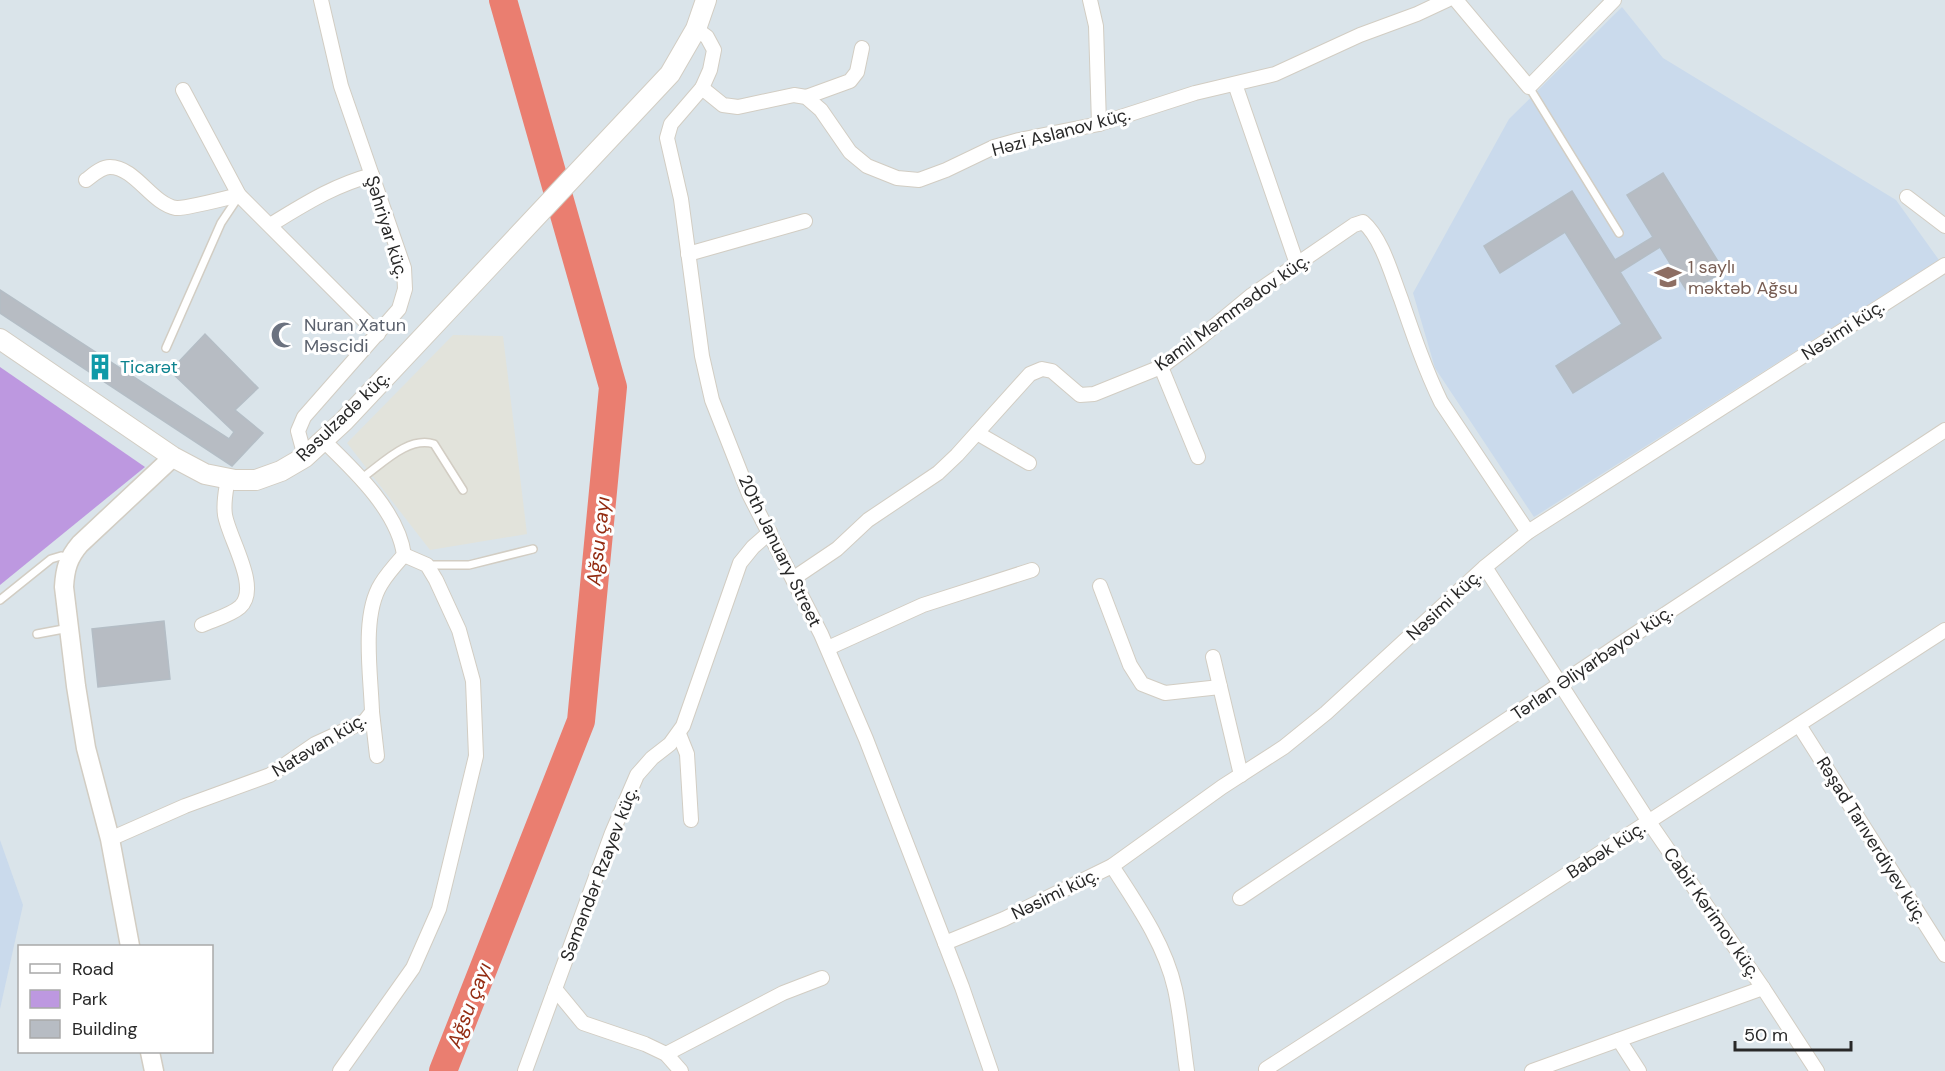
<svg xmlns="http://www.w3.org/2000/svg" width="1945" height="1071" font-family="'DM Sans',sans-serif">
  <rect width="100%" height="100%" fill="#dae4ea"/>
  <path fill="#e2e3db" d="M 453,335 L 503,336 L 527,534 L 430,550 L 347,443 Z"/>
  <g fill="#cadaec">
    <path d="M 1622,7 L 1663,58 L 1896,200 L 1939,260 L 1534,517 L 1435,368 L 1413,293 L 1509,119 Z"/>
    <path d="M 0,840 L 23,905 L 0,1009 Z"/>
  </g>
  <path fill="#bd98e0" d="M 0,367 L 145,467 L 0,585 Z"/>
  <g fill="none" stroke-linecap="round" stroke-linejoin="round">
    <path stroke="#ea7e70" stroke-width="28" d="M 443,1071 L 581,721 L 613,387 L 503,0"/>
  </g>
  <g fill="#b7bcc3" stroke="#b4bdc5" stroke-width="1.5">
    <path d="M 1663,173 L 1724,271 L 1688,293 L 1660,247 L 1620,272 L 1661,338 L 1573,393 L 1556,366 L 1622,324 L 1565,232 L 1500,273 L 1484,246 L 1572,191 L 1615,260 L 1653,237 L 1627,195 Z"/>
    <path d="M 0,290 L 229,439 L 234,432 L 170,371 L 205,334 L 258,388 L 235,410 L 263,433 L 232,466 L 0,313 Z"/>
    <path d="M 164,621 L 170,679 L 98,687 L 92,629 Z"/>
  </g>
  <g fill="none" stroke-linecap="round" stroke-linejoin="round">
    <g stroke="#d2cdc3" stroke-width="10">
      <g id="service">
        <path d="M 1529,87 L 1619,233"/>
        <path d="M 166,348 L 221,223 L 239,196"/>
        <path d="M 362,478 C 382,464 408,436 434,444 L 463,490"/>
        <path d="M 427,565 L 469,565 L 533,549"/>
        <path d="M 0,600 L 51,559 L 61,556 L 69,558"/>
        <path d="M 37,634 L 69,628"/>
      </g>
    </g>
    <g stroke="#d2cdc3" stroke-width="16">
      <g id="minor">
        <path d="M 1090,0 L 1096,26 L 1099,124"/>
        <path d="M 1456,0 L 1529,87 L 1614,0"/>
        <path d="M 696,29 L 707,37 L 714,50 L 710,70 L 702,88 L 671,124 L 667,138 L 681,199 L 702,356 L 712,400 L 749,494 L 821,634 L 866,739 L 962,987 L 991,1071"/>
        <path d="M 1235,84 L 1297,264"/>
        <path d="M 702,88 L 723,105 L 738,107 L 794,95 L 806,97 L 821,110 L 850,152 L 867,166 L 897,178 L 919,180 L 946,170 L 994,147 L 1019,140 L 1099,124 L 1195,93 L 1275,74 L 1360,35 L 1417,14 L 1447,0"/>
        <path d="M 183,90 L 239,195 L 378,334"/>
        <path d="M 806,97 L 850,81 L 857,72 L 862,48"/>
        <path d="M 86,180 C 93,175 101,167 110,167 C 135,167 152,204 176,208 C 185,209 227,198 239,195"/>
        <path d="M 1907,197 L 1945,226"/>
        <path d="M 270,225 C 305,204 332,186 372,175"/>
        <path d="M 688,254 L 805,221"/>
        <path d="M 1161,367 L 1198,457"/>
        <path d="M 977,433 L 1029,463"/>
        <path d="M 305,457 L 298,431 L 304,417 L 399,309 L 405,289 L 404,268 L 341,86 L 321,0"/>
        <path d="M 1485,567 L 1649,822 L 1763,988 L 1817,1071"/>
        <path d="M 794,578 L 837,549 L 868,520 L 938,473 L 957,455 L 1030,374 L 1042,369 L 1052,371 L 1080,395 L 1094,394 L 1161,367 L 1200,338 L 1252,295 L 1354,225 L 1363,222 C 1382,238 1392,276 1401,299 C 1413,334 1425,369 1441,402 L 1528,532"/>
        <path d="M 1100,586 L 1130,665 L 1142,684 L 1165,693 L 1220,687"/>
        <path d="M 202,625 C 213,620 231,615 240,607 C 261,588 229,539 225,515 C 223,502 226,491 228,478"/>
        <path d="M 828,648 L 923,605 L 1032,570"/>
        <path d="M 1213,657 L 1241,775"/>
        <path d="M 372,712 L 377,756"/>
        <path d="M 1799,725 L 1945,955"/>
        <path d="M 679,734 L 687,754 L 691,820"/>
        <path d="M 110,839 L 185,806 L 270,775 L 315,744 L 365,721 L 372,712 C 371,676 361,616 381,584 C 387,574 396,564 404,555 C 398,511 354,470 323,440"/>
        <path d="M 1112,866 C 1136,903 1165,944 1175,989 C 1181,1016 1183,1044 1187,1071"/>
        <path d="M 1240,898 L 1620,644 L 1945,430"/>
        <path d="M 945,943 L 1004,919 L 1112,866 L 1222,787 L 1284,747 L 1326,713 L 1485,567 L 1528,532 L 1945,265"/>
        <path d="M 555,989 L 583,1023 L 645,1044 L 666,1054 L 681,1071"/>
        <path d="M 1619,1040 L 1639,1071"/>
        <path d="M 666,1054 L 783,993 L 822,978"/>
        <path d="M 1266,1069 L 1945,630"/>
        <path d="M 340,1071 L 413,968 L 439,909 L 476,756 L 473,681 L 459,630 L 436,580 L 427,565 L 404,555"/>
        <path d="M 525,1071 L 612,833 L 637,775 L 652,758 L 670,744 L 683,726 L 740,563 L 753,547 L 770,532"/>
        <path d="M 1532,1071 L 1763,988"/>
      </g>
    </g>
    <g stroke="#d2cdc3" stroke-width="21">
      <g id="tertiary">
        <path d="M 130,946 L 110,839 L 86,748 L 76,686 L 64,587 C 65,569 68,558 80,544 L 173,457"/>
        <path d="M 150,1052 L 154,1071"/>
      </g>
    </g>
    <g stroke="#d2cdc3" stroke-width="22">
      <path id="secondary" d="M 0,339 L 173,457 L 205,474 L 235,480 L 256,480 L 281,471 L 305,457 L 344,421 L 670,74 L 696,29 L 706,0"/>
    </g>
    <use href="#service" stroke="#fff" stroke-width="7"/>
    <use href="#minor" stroke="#fff" stroke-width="14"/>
    <use href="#tertiary" stroke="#fff" stroke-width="18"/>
    <use href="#secondary" stroke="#fff" stroke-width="20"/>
  </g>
  <defs>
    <g id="school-bare" transform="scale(2.07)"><path d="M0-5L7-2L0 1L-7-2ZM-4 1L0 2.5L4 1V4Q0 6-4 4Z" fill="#8d6e63" stroke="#fff" stroke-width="2.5" paint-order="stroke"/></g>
    <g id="mosque-bare" transform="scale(2.07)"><path d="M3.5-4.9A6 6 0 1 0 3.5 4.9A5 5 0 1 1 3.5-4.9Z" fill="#6b7280" stroke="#fff" stroke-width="2.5" paint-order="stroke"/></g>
    <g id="building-bare" transform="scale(2.07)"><path d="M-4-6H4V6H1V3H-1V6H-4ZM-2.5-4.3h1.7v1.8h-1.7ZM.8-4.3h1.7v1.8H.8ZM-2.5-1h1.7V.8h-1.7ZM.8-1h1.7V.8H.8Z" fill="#0f9aa8" stroke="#fff" stroke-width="2.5" paint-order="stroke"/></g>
  </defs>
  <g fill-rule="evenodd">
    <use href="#school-bare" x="1668" y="277"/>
    <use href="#mosque-bare" x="284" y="335"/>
    <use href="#building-bare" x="100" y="367"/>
  </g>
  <g text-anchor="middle" stroke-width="6" stroke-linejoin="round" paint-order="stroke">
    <g font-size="18" fill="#282828" stroke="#fff">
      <text transform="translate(1061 132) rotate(-15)" y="6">Həzi Aslanov küç.</text>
      <text transform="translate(387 227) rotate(73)" y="6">Şəhriyar küç.</text>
      <text transform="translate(1232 312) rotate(-36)" y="6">Kamil Məmmədov küç.</text>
      <text transform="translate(1843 330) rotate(-33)" y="6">Nəsimi küç.</text>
      <text transform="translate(343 416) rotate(-44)" y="6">Rəsulzadə küç.</text>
      <text transform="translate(780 551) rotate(64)" y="6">20th January Street</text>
      <text transform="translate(1444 605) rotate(-43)" y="6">Nəsimi küç.</text>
      <text transform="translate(1592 663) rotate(-34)" y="6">Tərlan Əliyarbəyov küç.</text>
      <text transform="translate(319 745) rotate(-31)" y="6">Natəvan küç.</text>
      <text transform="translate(1872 840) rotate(58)" y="6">Rəşad Tarıverdiyev küç.</text>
      <text transform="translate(1606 850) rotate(-33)" y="6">Babək küç.</text>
      <text transform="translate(599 874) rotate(-69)" y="6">Səməndər Rzayev küç.</text>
      <text transform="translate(1055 894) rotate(-26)" y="6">Nəsimi küç.</text>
      <text transform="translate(1712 913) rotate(55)" y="6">Cabir Kərimov küç.</text>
    </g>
    <g font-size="18" fill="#785e54" stroke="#fff" text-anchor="start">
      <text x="1688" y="273">1 saylı<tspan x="1688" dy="21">məktəb Ağsu</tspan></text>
    </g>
    <g font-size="18" fill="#5b616d" stroke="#fff" text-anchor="start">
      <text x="304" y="331">Nuran Xatun<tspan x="304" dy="21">Məscidi</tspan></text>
    </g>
    <g font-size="18" fill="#0d838f" stroke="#fff" text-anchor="start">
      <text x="120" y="373">Ticarət</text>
    </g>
    <g font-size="20" font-style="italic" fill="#932b11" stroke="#fff">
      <text transform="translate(598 541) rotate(-84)" y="7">Ağsu çayı</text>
      <text transform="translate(469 1005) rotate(-69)" y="7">Ağsu çayı</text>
    </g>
  </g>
  <rect x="18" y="945" width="195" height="108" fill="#ffffff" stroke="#a9a9a9" stroke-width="1.5"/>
  <rect x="30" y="964" width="30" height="9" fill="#ffffff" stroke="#a9a9a9" stroke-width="1.5"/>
  <text x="72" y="975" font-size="18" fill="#282828">Road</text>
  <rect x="30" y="990" width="30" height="18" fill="#bd98e0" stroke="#a9a9a9" stroke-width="1.5"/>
  <text x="72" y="1005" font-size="18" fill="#282828">Park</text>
  <rect x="30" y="1020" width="30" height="18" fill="#b7bcc3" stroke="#a9a9a9" stroke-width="1.5"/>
  <text x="72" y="1035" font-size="18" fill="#282828">Building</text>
  <path d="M1735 1041v9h116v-9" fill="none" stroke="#282828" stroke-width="3"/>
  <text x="1744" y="1041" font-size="18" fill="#282828" stroke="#ffffff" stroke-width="4.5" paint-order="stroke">50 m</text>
</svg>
